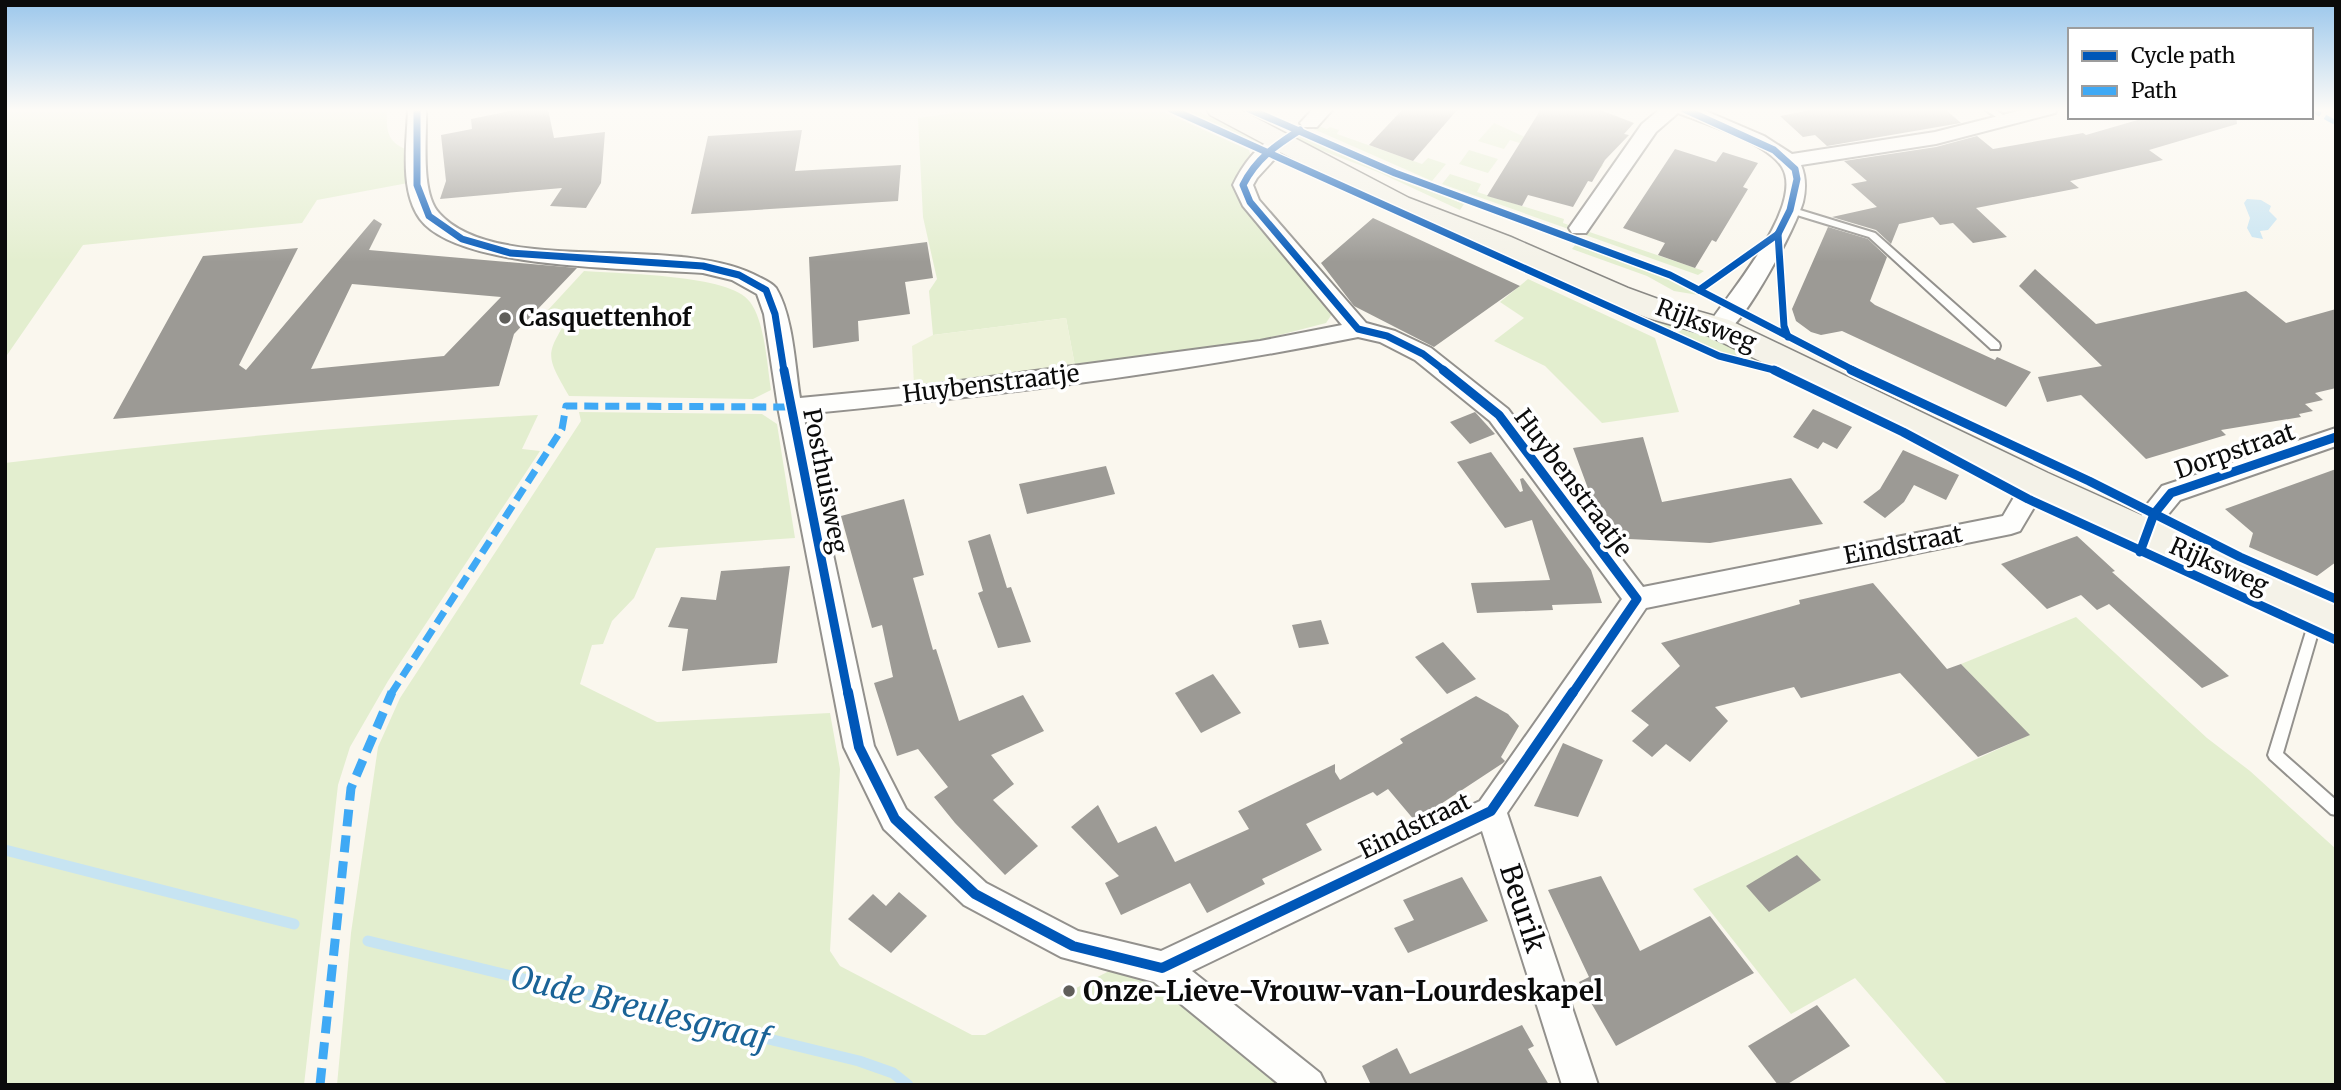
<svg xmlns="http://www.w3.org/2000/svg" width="2341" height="1090" font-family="Merriweather,serif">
  <rect width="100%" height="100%" fill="#faf7ee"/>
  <g fill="#e3eecf">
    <path d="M 5,109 L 387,109 C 386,131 387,142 408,150 L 408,183 L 317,200 L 302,223 L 83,245 L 5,358 Z"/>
    <path d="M 983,109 L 1157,109 L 1249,150 L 1251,157 L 1239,184 L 1327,304 L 1332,314 L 1326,323 L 1257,341 L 1075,366 L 1066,318 L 933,335 L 929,291 L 937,279 L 923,217 L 918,118 Z"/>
    <path d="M 1177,109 L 1193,109 L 1273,146 L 1265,149 Z"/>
    <path d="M 1494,123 L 1525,137 L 1565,148 L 1603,165 L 1601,168 L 1510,140 L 1504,149 L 1478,141 Z"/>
    <path d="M 1313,124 L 1327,129 L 1330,127 L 1339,130 L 1337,134 L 1422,164 L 1428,158 L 1446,164 L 1432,181 L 1309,127 Z"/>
    <path d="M 1300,135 L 1464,204 L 1460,210 L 1378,172 L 1292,139 Z"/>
    <path d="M 1469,150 L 1498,159 L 1488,173 L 1459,164 Z"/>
    <path d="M 1450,174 L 1481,184 L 1477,192 L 1564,219 L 1563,223 L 1704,271 L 1698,275 L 1442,184 Z"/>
    <path d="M 1576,244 L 1687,286 L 1698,295 L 1674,291 L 1647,276 L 1572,249 Z"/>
    <path d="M 584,271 C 619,274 731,274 750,302 C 765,322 767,365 771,390 L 753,399 L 569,396 C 544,353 546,355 571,313 L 548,310 Z"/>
    <path d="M 1528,279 L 1655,338 L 1679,412 L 1602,423 L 1545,366 L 1494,341 L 1524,318 L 1500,302 Z"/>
    <path d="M 1600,294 L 1725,341 L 1764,363 L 1721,354 L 1597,297 Z"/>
    <path d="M 579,412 L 762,414 L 777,424 L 795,538 L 656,548 L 634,598 L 612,621 L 603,644 L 592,645 L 580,684 L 657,722 L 830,713 L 840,769 L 830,951 L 840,966 L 972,1035 L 985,1035 L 1115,968 L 1161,987 L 1284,1085 L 337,1085 L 351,933 L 378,747 L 400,698 L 581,421 Z"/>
    <path d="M 538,415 L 522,449 L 540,451 L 388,681 L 350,747 L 338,785 L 304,1085 L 5,1085 L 5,463 C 182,441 360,425 538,415 Z"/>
    <path d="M 2076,617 L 2207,738 L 2250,771 L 2336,849 L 2336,1085 L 1948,1085 L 1855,978 L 1791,1014 L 1693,889 L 2029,735 L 1961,664 Z"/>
  </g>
  <path fill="#edf2d9" d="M 1066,318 L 1075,366 L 914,385 L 912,346 L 933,335 Z"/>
  <path fill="#c7e4f2" d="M 2247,199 L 2261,200 L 2271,206 L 2269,211 L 2277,219 L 2268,230 L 2260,231 L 2263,239 L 2252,237 L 2247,228 L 2250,218 L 2244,203 Z"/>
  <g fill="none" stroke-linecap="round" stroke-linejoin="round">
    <g stroke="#c7e4f2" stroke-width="11">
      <path d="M 5,850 L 294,924"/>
      <path d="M 368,941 L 859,1061 L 893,1073 L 908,1085"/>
    </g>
  </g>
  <g fill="#9c9a95" fill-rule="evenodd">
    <path d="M 520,109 L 548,109 L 554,138 L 605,132 L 601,183 L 586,208 L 550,206 L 562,188 L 440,199 L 446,181 L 441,135 L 472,129 L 471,119 Z"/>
    <path d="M 1403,109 L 1458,109 L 1413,161 L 1369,145 Z"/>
    <path d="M 1541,109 L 1598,109 L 1634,123 L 1624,134 L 1629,135 L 1605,160 L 1592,182 L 1588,181 L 1573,207 L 1528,195 L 1522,206 L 1487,196 Z"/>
    <path d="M 1817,109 L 1945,109 L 1961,123 L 1827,146 L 1815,135 L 1803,137 L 1780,116 Z"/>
    <path d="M 2148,117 L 2236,117 L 2237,124 L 2149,150 L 2163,160 L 2070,181 L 2079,188 L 1976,208 L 2007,237 L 1973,243 L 1953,223 L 1940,225 L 1933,217 L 1899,224 L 1891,244 L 1876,230 L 1832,217 L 1877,207 L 1851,184 L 1867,181 L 1844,161 L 1936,147 L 1977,136 L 1993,149 L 2083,133 L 2086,135 Z"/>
    <path d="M 802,130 L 795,171 L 901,165 L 898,201 L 691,214 L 708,136 Z"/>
    <path d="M 1675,149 L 1716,162 L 1723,152 L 1758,163 L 1743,187 L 1748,189 L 1716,242 L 1712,240 L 1695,268 L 1658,255 L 1665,243 L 1623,228 Z"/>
    <path d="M 1373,218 L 1470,263 L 1520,286 L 1434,347 L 1354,306 L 1321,263 Z"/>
    <path d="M 374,219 L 382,224 L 369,250 L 577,268 L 514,334 L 499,386 L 113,419 L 203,256 L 298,248 L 239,365 L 246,370 ZM 352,284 L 501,297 L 444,356 L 311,369 Z"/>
    <path d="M 1828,227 L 1868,239 L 1887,257 L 1870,301 L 1875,305 L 1995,360 L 1997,357 L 2031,372 L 2006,407 L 1842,331 L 1821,335 L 1811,332 L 1796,321 L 1792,309 Z"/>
    <path d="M 927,242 L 933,278 L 905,282 L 910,314 L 858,321 L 859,341 L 813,348 L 809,257 Z"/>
    <path d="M 2035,269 L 2096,324 L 2246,291 L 2286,323 L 2336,309 L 2336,388 L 2315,393 L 2323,400 L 2305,404 L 2313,411 L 2299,414 L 2301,417 L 2221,430 L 2226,435 L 2146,459 L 2081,395 L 2047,402 L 2038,377 L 2102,366 L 2019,286 Z"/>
    <path d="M 1813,409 L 1852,427 L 1837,449 L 1823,442 L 1818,449 L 1793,437 Z"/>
    <path d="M 1475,412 L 1495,434 L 1470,444 L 1450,422 Z"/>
    <path d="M 1643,437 L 1662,502 L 1791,478 L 1823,524 L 1710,543 L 1609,538 L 1603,529 L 1573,448 Z"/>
    <path d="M 1903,450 L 1959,475 L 1946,500 L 1914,485 L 1904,502 L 1885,518 L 1863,502 L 1880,489 Z"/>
    <path d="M 1491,452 L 1520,492 L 1523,491 L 1520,479 L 1523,478 L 1591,570 L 1602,603 L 1552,605 L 1553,610 L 1477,613 L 1471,583 L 1550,580 L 1532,520 L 1505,528 L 1457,462 Z"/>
    <path d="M 1106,466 L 1115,494 L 1027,514 L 1019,484 Z"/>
    <path d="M 2336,469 L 2336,562 L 2317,576 L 2249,547 L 2253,533 L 2225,509 Z"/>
    <path d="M 904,499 L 924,575 L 913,578 L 933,650 L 936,649 L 959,721 L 1023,695 L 1044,731 L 991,755 L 1014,784 L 993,800 L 1038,846 L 1005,875 L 955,823 L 934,797 L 948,787 L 918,749 L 897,756 L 874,683 L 893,677 L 882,625 L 872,628 L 841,516 Z"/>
    <path d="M 990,534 L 1007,588 L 1011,587 L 1031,642 L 998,648 L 978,593 L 983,591 L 968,541 Z"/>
    <path d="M 2077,536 L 2115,571 L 2112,572 L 2229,676 L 2202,688 L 2109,604 L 2097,610 L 2081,595 L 2047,609 L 2001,564 Z"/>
    <path d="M 790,566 L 777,663 L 682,671 L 688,629 L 668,627 L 681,597 L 716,600 L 721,571 Z"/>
    <path d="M 1873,583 L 1947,669 L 1961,664 L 2030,735 L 1978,757 L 1900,673 L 1801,698 L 1794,687 L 1715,707 L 1728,721 L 1690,762 L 1666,744 L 1652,757 L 1632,741 L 1649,725 L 1631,711 L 1680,666 L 1661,643 L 1800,604 L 1799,600 Z"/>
    <path d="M 1321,620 L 1329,644 L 1299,648 L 1292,625 Z"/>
    <path d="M 1443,642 L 1476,679 L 1447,694 L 1415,657 Z"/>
    <path d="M 1213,674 L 1241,713 L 1201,733 L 1175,693 Z"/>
    <path d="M 1476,696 L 1508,714 L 1519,726 L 1501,757 L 1505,761 L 1503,763 L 1415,821 L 1388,789 L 1377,796 L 1373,792 L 1306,824 L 1322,850 L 1262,879 L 1265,884 L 1207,913 L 1190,883 L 1121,915 L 1105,883 L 1119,876 L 1071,827 L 1098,805 L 1118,843 L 1156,826 L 1175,862 L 1249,829 L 1238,811 L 1335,764 L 1335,772 L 1340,780 L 1403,743 L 1400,739 Z"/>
    <path d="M 1563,743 L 1603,760 L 1578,817 L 1534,806 Z"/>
    <path d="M 1797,855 L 1821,880 L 1769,912 L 1746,886 Z"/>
    <path d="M 1601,876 L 1640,951 L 1710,916 L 1754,973 L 1616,1046 L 1579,982 L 1589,977 L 1548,890 Z"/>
    <path d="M 1462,877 L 1488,921 L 1408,953 L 1394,928 L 1414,920 L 1403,900 Z"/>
    <path d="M 899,892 L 927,916 L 891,953 L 848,919 L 873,894 L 886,906 Z"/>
    <path d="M 1817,1005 L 1850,1046 L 1786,1085 L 1778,1085 L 1748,1046 Z"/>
    <path d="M 1522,1025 L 1534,1046 L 1528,1049 L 1549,1085 L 1371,1085 L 1362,1066 L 1397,1048 L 1410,1074 Z"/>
  </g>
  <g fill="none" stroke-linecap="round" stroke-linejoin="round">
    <g stroke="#93918d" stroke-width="4">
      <g id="lane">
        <path d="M 1984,109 L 1994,109 L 2011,120 L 2004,122 Z"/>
        <path d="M 1790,207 L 1875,233 L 1999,343 L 2000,346 L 1999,349 L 1991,349 L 1869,237 L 1787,212 L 1787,208 Z"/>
        <path d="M 2318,607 L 2323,608 L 2324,612 L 2283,753 L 2336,800 L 2336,815 L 2331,814 L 2270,759 L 2268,755 L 2312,612 L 2313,608 Z"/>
      </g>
    </g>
    <g stroke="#93918d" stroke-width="4">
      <g id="street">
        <path d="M 408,109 L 426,109 C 427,136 420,193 439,213 C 497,278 678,232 759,277 C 765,280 772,283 776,288 C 793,316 795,366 800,398 L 915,387 L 1260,341 L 1342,325 L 1243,206 L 1233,185 C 1242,166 1259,141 1280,136 L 1290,142 L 1257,178 L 1253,185 L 1259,200 L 1366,323 L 1395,331 L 1431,348 L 1508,409 L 1643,587 L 2003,516 L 2027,475 L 2036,473 L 2045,475 L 2049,482 L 2020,531 L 2011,534 L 1646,608 L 1507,813 L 1598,1085 L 1562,1085 L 1482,831 L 1192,971 L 1320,1073 L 1326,1085 L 1280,1085 L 1154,982 L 1061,957 L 964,905 L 884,829 L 844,747 L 778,407 L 764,314 L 757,294 L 732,280 L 703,273 C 639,268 459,271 420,219 C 399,190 407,143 408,109 ZM 1358,337 L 1380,342 L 1415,360 L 1490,421 L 1622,599 L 1480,801 L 1161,951 L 1078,931 L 986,883 L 906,809 L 874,746 L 803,414 C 989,396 1176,374 1358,337 Z"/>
        <path d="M 1313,109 L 1333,109 L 1317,127 L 1303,127 L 1300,123 Z"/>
        <path d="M 1660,109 L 1701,109 L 1764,136 L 1792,154 L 1935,132 L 2026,109 L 2057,109 L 2055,113 L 1936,144 L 1801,165 C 1806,177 1806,189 1803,202 C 1796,227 1747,319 1726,332 C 1721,335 1715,334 1710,332 L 1707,327 C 1726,296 1806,206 1782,167 C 1765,141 1705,124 1678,113 L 1656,132 L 1586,233 L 1572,233 L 1569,228 L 1642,124 Z"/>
        <path d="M 2336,428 L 2336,446 L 2180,500 L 2166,517 L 2157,542 L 2148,545 L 2139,542 L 2135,535 L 2145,507 L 2162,486 Z"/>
      </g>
    </g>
    <g stroke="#898884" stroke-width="3">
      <path id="secondary" d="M 1206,109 L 1239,109 L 1409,198 L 1511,237 L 1628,288 L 1669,303 L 1729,320 L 2048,473 L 2336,603 L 2336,636 L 2024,491 L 1707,335 L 1648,318 L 1606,302 L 1491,251 L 1389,210 L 1210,115 Z"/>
    </g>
    <use href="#lane" fill="#fefefc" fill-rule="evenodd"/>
    <use href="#street" fill="#fefefc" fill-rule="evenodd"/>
    <use href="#secondary" fill="#f4f2e8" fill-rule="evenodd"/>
    <path stroke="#3fa9f5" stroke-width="5" stroke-dasharray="11 5" stroke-linecap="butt" d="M 2311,109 L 2336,123"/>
    <path stroke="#3fa9f5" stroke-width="7" stroke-dasharray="14 7" stroke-linecap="butt" d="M 391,694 L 562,429 L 566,406 L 790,407"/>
    <path stroke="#3fa9f5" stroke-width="9" stroke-dasharray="17 9" stroke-linecap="butt" d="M 320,1085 L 351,788 L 392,692"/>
    <g stroke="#fff" stroke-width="10">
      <g id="cycleway-far2">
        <path d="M 417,109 L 417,185 L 429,216 L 462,239 L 510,253 L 703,266 L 739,275 L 766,290 L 775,314 L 784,371"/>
        <path d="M 1171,109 L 1719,356 L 1778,371"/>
        <path d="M 1249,109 L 1395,173 L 1670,275 L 1855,371"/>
        <path d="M 1684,109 L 1774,150 L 1795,169 L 1797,179 L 1790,210 L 1778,234 L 1699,290"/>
        <path d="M 1300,130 C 1276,145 1256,159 1243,185 L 1250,202 L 1358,329 L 1387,336 L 1423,354 L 1445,371"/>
        <path d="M 1778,234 L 1784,326 L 1788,337"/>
      </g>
    </g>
    <g stroke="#fff" stroke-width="13">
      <g id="cycleway-far1">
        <path d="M 784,370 L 848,694"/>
        <path d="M 1443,370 L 1499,415 L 1637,599 L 1572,694"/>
        <path d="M 1774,370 L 1903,432 L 2028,499 L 2336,640"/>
        <path d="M 1851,370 L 2089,481 L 2240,557 L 2336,599"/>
        <path d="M 2140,552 L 2154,514 L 2171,493 L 2336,437"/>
      </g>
    </g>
    <g stroke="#fff" stroke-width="15">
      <path id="cycleway" d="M 848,692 L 859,747 L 895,819 L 975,894 L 1073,946 L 1162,968 L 1491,811 L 1573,692"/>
    </g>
    <use href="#cycleway-far2" stroke="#0057b8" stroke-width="7"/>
    <use href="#cycleway-far1" stroke="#0057b8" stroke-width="9"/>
    <use href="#cycleway" stroke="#0057b8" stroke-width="10"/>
  </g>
  <linearGradient id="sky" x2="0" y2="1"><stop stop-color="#9bc7ec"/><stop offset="0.42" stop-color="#fdfbf7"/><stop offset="1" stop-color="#fdfbf7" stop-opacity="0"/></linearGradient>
  <rect width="2341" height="262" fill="url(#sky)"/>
  <g fill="#5f5e5a" stroke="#fff" stroke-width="2.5">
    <circle cx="505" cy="318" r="7"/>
    <circle cx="1069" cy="991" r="7"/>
  </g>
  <g text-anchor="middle" stroke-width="7" stroke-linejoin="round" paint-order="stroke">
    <g font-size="24" font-weight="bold" fill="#0b0b0b" stroke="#fff" text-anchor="start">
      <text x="519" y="326">Casquettenhof</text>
    </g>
    <g font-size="24" fill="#0b0b0b" stroke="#fff">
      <text transform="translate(1706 325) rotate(21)" y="8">Rijksweg</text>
      <text transform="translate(991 384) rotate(-7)" y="8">Huybenstraatje</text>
      <text transform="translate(2235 451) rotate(-19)" y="8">Dorpstraat</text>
      <text transform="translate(825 481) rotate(79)" y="8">Posthuisweg</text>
      <text transform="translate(1573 483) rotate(53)" y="8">Huybenstraatje</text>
      <text transform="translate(1903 545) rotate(-11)" y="8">Eindstraat</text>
      <text transform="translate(2219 566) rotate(24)" y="8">Rijksweg</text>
      <text transform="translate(1415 826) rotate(-26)" y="8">Eindstraat</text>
    </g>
    <g font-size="28" fill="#0b0b0b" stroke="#fff">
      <text transform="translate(1523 908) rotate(72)" y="10">Beurik</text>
    </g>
    <g font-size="28" font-weight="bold" fill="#0b0b0b" stroke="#fff" text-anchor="start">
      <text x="1083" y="1001">Onze-Lieve-Vrouw-van-Lourdeskapel</text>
    </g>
    <g font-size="32" font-style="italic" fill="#1a6397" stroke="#fff">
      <text transform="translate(640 1008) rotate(14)" y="11">Oude Breulesgraaf</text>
    </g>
  </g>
  <rect width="2341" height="1090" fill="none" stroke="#0b0b0b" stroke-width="14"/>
  <rect x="2068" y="28" width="245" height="91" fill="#ffffff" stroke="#9d9d9d" stroke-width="2"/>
  <rect x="2082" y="51" width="35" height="10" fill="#0057b8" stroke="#9d9d9d" stroke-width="2"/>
  <text x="2131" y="63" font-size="21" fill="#0b0b0b">Cycle path</text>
  <rect x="2082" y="86" width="35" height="10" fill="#3fa9f5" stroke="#9d9d9d" stroke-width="2"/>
  <text x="2131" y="98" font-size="21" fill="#0b0b0b">Path</text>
</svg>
